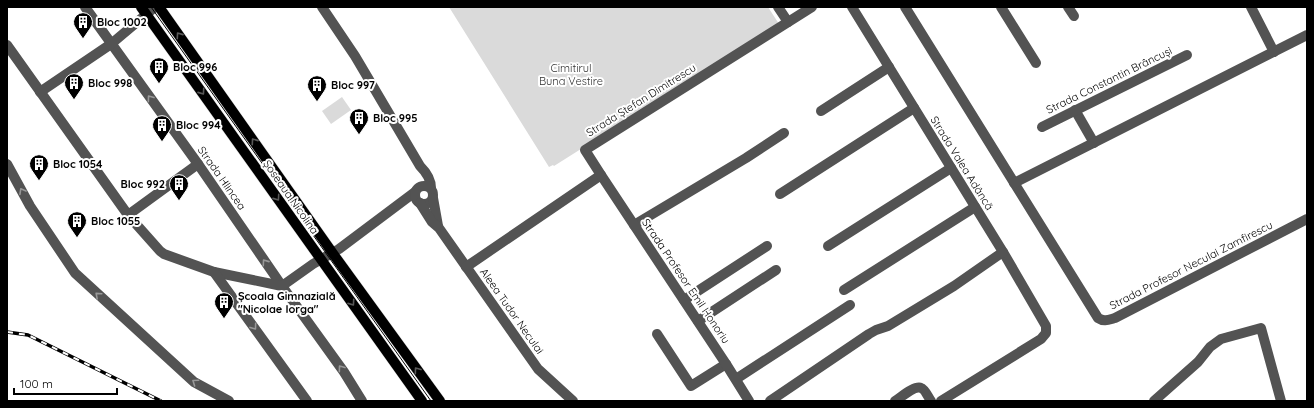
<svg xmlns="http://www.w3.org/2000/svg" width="1314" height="408" font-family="Quicksand,sans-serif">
  <rect width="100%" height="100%" fill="#fff"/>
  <g fill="#dadada">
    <path d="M 449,7 L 768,7 L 779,24 L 554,166 L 553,165 L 549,167 Z"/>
    <path d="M 342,97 L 351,110 L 331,124 L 322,111 Z"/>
  </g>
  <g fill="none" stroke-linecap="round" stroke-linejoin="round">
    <g stroke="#dbdbdb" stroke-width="11">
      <g id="major">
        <path d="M 141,7 L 422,401"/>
        <path d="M 159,7 L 339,262 L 440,401"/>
      </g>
    </g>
    <g stroke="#535353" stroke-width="10">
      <path d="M 85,7 L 198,164 L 282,286 L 344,372 L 362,401"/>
      <path d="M 322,7 L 355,56 L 420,166 C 426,172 431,179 431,188"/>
      <path d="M 778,7 L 788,22"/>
      <path d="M 852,7 L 1003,252 L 1046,326 L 1046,333 L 1041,339 L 941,401"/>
      <path d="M 905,7 L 1098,318 C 1104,322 1108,320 1115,318 L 1307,219"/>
      <path d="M 1001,7 L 1036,63"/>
      <path d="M 1068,7 L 1074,16"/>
      <path d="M 1251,7 L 1274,52"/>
      <path d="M 7,45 L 128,215 L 160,251 L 164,254 L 214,272 L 282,286 L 313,264 L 339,249 L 415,192"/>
      <path d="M 40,92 L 111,44 L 155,7"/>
      <path d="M 1075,110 L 1094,143"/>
      <path d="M 821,111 L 889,67"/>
      <path d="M 1042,127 L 1187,55"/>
      <path d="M 7,164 L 30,206 L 75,273 L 194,382 L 229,401"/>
      <path d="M 1014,183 L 1307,35"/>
      <circle cx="424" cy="195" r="9"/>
      <path d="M 780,194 L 914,108"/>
      <path d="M 433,198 L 438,226"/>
      <path d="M 420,203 L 432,222 L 439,228 L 538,369 L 573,401"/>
      <path d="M 128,215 L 198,164"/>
      <path d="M 634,225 L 746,158 L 784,133"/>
      <path d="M 828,246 L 951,168"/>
      <path d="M 466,267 L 601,175"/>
      <path d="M 214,272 L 307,401"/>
      <path d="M 844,290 L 975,207"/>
      <path d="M 684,300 L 767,246"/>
      <path d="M 698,321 L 776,270"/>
      <path d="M 657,334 L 691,386 L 726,364"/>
      <path d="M 736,379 L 850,305"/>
      <path d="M 749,401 L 726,364 L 601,175 L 585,150 L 812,7"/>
      <path d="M 770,401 L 869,334 L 876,330 L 888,326 L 954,286 L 1003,252"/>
      <path d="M 895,401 C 900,398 915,385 921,388 C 925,389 928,397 931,401"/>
      <path d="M 1154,401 L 1198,362 L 1210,347 L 1221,339 L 1261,328 L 1281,401"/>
    </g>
    <use href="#major" stroke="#000" stroke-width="10"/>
    <path stroke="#000" stroke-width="1" d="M 151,7 L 431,401"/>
    <g stroke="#000" stroke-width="3.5">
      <path id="rail" d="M 7,332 L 28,335 L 161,401"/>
    </g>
    <use href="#rail" stroke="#fff" stroke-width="2" stroke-dasharray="6" stroke-linecap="butt"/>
  </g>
  <defs><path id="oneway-chevron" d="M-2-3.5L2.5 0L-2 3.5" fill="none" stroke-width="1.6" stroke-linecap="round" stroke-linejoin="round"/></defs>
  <g stroke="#595959">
    <use href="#oneway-chevron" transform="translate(179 35) rotate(-125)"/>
    <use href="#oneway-chevron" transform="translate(202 92) rotate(55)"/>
    <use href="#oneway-chevron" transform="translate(254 141) rotate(-125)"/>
    <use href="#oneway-chevron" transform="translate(277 198) rotate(55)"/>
    <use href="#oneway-chevron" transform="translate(352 303) rotate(55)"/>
    <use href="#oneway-chevron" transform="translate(417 370) rotate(-126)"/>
  </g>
  <g stroke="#989898">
    <use href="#oneway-chevron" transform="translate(150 98) rotate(-126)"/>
    <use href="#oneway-chevron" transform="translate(22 191) rotate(-119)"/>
    <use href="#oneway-chevron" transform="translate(265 262) rotate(-125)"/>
    <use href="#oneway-chevron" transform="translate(98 295) rotate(-138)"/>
    <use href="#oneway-chevron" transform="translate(254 327) rotate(54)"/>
    <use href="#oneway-chevron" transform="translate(341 368) rotate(-126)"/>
    <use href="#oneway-chevron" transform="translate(195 382) rotate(-145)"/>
  </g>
  <defs>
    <g id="building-pin" transform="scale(1)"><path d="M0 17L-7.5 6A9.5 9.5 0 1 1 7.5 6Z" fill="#000" stroke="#fff"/><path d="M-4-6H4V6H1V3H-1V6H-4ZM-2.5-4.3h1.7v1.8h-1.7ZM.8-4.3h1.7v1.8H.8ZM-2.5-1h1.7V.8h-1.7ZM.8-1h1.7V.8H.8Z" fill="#fff"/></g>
  </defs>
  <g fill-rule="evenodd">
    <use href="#building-pin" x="83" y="22"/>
    <use href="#building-pin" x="159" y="67"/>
    <use href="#building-pin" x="74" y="83"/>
    <use href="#building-pin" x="317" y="85"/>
    <use href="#building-pin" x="359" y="118"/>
    <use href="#building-pin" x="162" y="125"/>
    <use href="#building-pin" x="39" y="164"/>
    <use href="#building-pin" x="179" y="184"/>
    <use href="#building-pin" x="77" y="221"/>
    <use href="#building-pin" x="224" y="302"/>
  </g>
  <g text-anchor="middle" stroke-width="4" stroke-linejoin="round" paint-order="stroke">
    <g font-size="11" font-weight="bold" fill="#000" stroke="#fff" text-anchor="start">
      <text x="97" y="26">Bloc 1002</text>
      <text x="173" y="71">Bloc 996</text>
      <text x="88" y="87">Bloc 998</text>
      <text x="331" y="89">Bloc 997</text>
      <text x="373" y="122">Bloc 995</text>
      <text x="176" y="129">Bloc 994</text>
      <text x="53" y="168">Bloc 1054</text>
      <text x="165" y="188" text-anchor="end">Bloc 992</text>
      <text x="91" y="225">Bloc 1055</text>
      <text x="238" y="300">Școala Gimnazială<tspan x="238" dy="13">"Nicolae Iorga"</tspan></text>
    </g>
    <g font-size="11" fill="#313131" stroke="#fff">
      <text x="571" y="72">Cimitirul<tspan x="571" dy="13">Buna Vestire</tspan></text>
    </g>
    <g font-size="11" fill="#000" stroke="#fff">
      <text transform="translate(1109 80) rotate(-26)" y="4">Strada Constantin Brâncuși</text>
      <text transform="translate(641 100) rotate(-32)" y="4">Strada Ștefan Dimitrescu</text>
      <text transform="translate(962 163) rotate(58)" y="4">Strada Valea Adâncă</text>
      <text transform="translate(222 178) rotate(55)" y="4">Strada Hlincea</text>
      <text transform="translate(291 197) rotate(55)" y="4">Șoseaua Nicolina</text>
      <text transform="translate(1191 265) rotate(-27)" y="4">Strada Profesor Neculai Zamfirescu</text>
      <text transform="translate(686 281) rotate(56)" y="4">Strada Profesor Emil Honoriu</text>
      <text transform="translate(512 311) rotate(55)" y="4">Aleea Tudor Neculai</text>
    </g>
  </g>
  <rect width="1314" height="408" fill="none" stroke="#000000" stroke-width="16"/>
  <path d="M14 388v6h103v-6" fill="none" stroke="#000000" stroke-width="2"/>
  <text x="20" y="388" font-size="12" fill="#000000" stroke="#ffffff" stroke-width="3" paint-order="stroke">100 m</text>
</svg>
